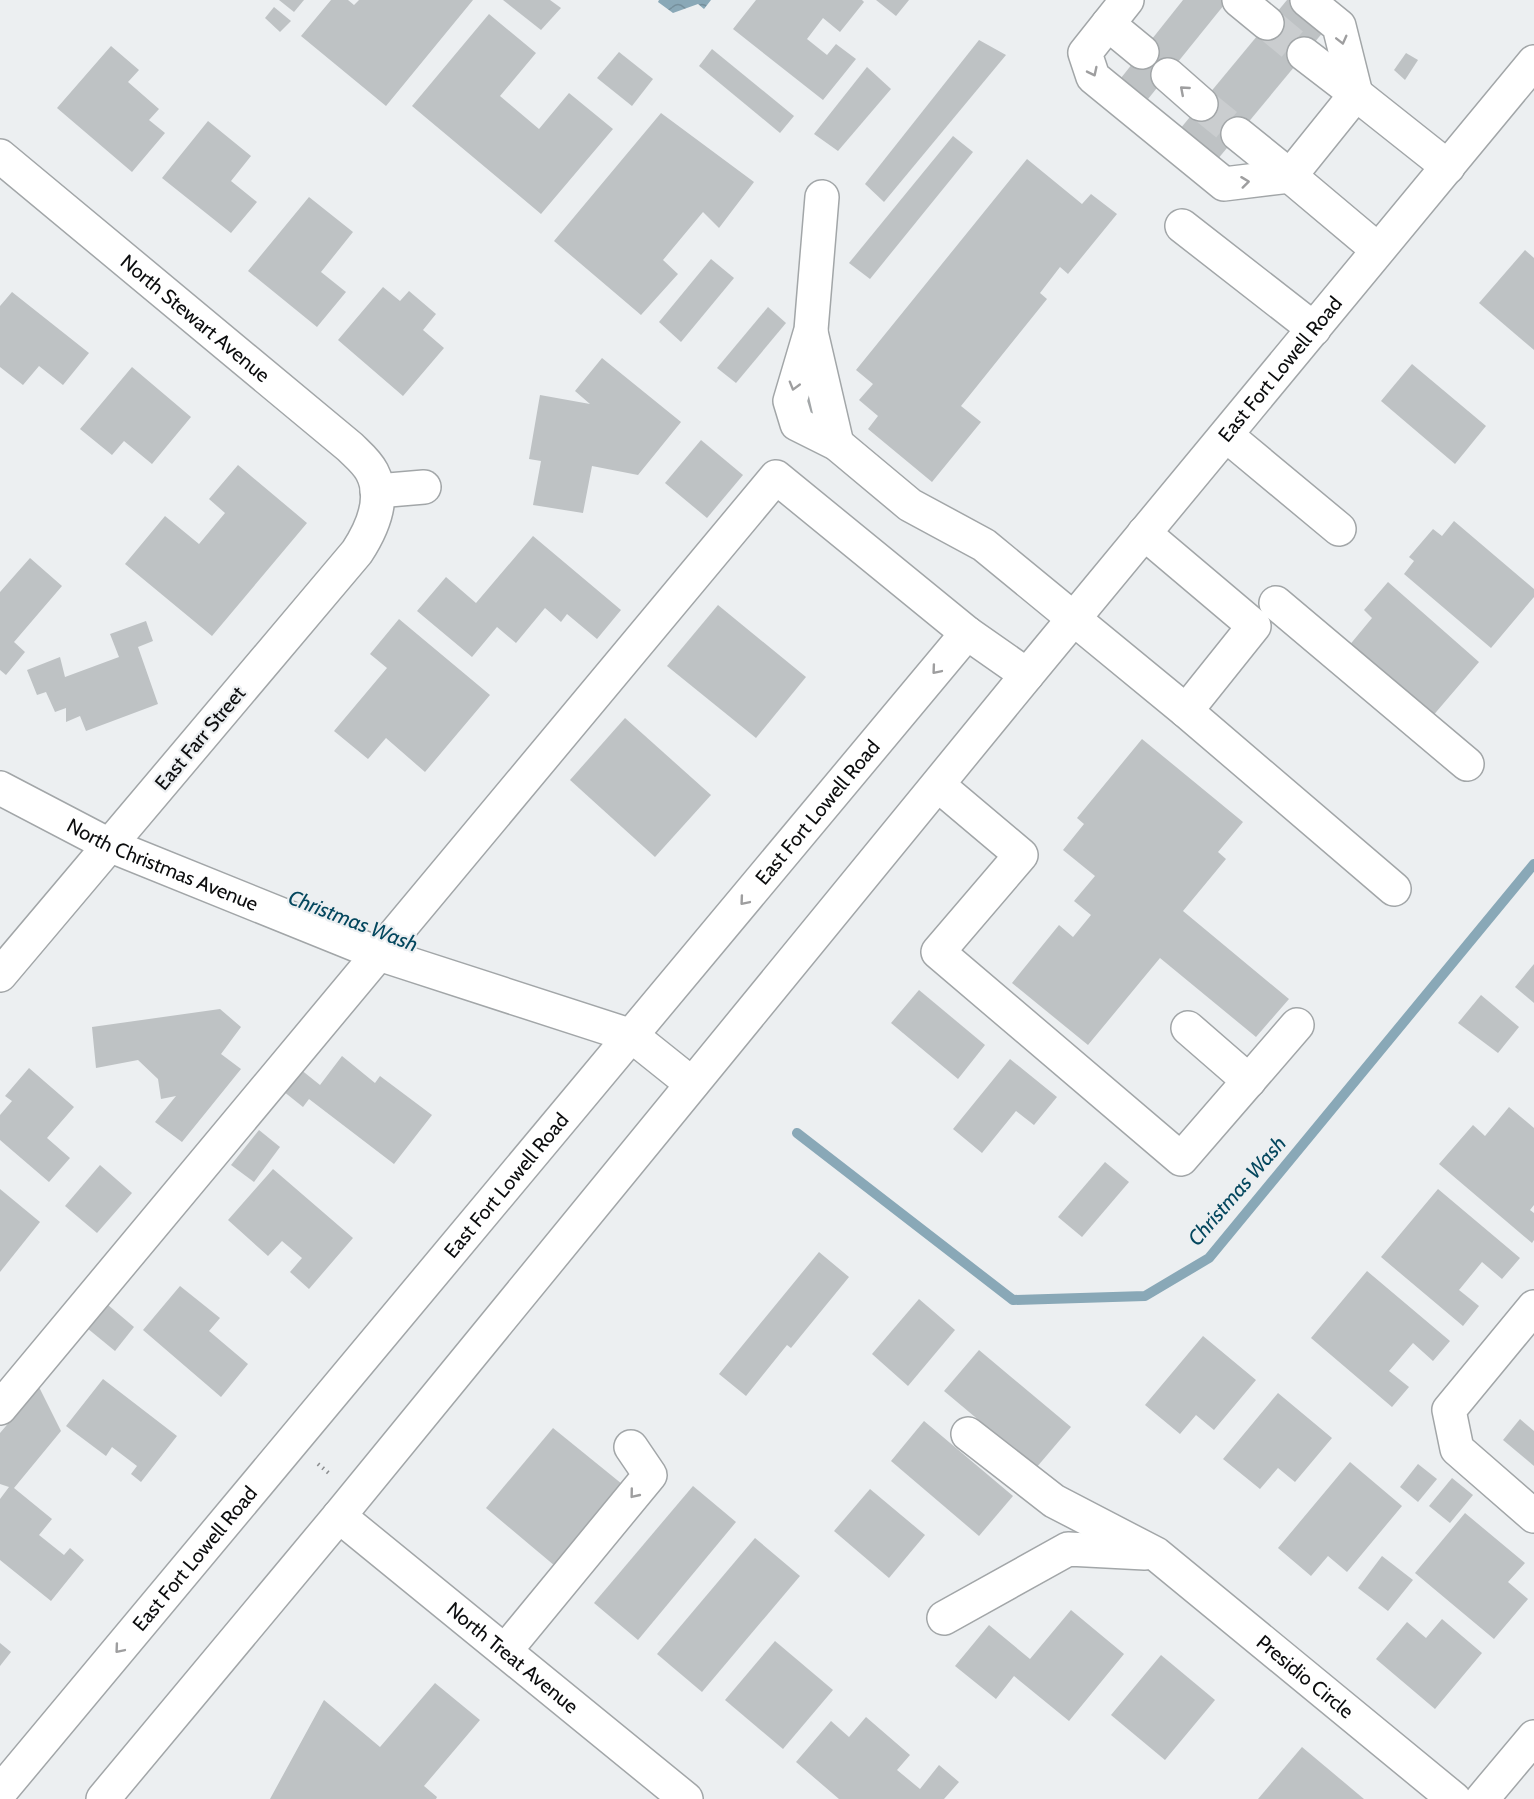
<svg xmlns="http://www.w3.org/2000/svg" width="1534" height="1799" font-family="Cabin,sans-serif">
  <defs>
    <pattern id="water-waves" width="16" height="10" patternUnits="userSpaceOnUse" patternTransform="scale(1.5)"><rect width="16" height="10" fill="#89a8b7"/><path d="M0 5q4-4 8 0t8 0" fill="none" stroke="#758f9c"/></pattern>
  </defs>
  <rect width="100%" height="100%" fill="#eceff1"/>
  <path fill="url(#water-waves)" d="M 659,0 L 711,0 L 704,9 L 698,4 L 673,13 L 658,2 Z"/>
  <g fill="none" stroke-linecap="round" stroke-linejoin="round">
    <path stroke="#89a8b7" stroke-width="10" d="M 797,1133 L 1013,1300 L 1145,1296 L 1209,1258 L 1534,864"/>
  </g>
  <g fill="#bec2c4">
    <path d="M 279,0 L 304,0 L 294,12 Z"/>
    <path d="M 331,0 L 348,0 L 354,5 L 359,0 L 473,0 L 386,106 L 301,36 Z"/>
    <path d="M 503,0 L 550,0 L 561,8 L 541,30 Z"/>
    <path d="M 756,0 L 862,0 L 864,2 L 840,32 L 823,18 L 807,39 L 827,55 L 836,44 L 856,59 L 823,100 L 733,29 Z"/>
    <path d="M 876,0 L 909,0 L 896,16 Z"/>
    <path d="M 1183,0 L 1228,0 L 1148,99 L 1121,78 Z"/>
    <path d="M 1287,0 L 1298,0 L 1329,25 L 1217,160 L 1180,129 Z"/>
    <path d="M 274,7 L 291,21 L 280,32 L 265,18 Z"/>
    <path d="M 489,14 L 536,53 L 500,96 L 539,129 L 569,93 L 613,129 L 541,214 L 412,106 Z"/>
    <path d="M 979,40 L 1006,55 L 884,202 L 865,184 Z"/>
    <path d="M 111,46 L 139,70 L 128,82 L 159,109 L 149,120 L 165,133 L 132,172 L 57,108 Z"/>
    <path d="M 712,49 L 794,116 L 780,133 L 699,66 Z"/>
    <path d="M 619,52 L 653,79 L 632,106 L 597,78 Z"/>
    <path d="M 1406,53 L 1418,60 L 1405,80 L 1394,70 Z"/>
    <path d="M 867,67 L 891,89 L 838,151 L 814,134 Z"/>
    <path d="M 661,113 L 754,182 L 719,228 L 703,212 L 663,260 L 678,274 L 641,315 L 554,241 Z"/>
    <path d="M 208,121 L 251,156 L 231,181 L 257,202 L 231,233 L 162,178 Z"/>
    <path d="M 953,136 L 973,152 L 870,279 L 849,263 Z"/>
    <path d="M 1027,159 L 1082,204 L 1091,194 L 1117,214 L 1068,274 L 1060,267 L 1040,293 L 1047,299 L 961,406 L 981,422 L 932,482 L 868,429 L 878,416 L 859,400 L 873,384 L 856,370 Z"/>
    <path d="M 309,197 L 353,232 L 321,272 L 346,292 L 317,327 L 248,271 Z"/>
    <path d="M 1525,250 L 1534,258 L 1534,350 L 1479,303 Z"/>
    <path d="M 711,259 L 734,278 L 681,342 L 659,322 Z"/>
    <path d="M 383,287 L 400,301 L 409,291 L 436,314 L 423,330 L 444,348 L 403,396 L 338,340 Z"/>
    <path d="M 12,292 L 89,353 L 63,385 L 39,366 L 23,385 L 0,367 L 0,306 Z"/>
    <path d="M 768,307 L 786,323 L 736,383 L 717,368 Z"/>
    <path d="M 602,358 L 681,422 L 638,475 L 592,466 L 583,513 L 533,505 L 541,461 L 529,459 L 540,395 L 590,404 L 575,391 Z"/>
    <path d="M 1412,364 L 1486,426 L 1455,464 L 1381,401 Z"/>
    <path d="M 132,367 L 191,417 L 152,464 L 124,441 L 112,455 L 80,429 Z"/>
    <path d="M 701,440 L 743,475 L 707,518 L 665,483 Z"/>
    <path d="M 238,465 L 307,523 L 212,636 L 125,564 L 165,516 L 199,544 L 225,513 L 209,499 Z"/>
    <path d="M 1454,521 L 1534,589 L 1534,597 L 1491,648 L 1404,574 L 1414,561 L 1409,557 L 1433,529 L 1442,536 Z"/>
    <path d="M 533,536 L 621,610 L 597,639 L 567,614 L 561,622 L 545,608 L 516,643 L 497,627 L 472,657 L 417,611 L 446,577 L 476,603 Z"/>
    <path d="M 30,558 L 62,586 L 14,642 L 25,652 L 6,675 L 0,670 L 0,592 Z"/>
    <path d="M 1388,582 L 1479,662 L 1431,718 L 1348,647 L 1372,618 L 1364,610 Z"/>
    <path d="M 718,605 L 806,677 L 756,738 L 667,666 Z"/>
    <path d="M 399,619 L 490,695 L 425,772 L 386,738 L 368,759 L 334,731 L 387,668 L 370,654 Z"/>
    <path d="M 146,621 L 153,641 L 138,647 L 158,704 L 86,731 L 80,716 L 66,722 L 66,708 L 55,712 L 46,692 L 37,695 L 27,670 L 60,657 L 65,677 L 119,657 L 110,634 Z"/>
    <path d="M 625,718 L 711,795 L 655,857 L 570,780 Z"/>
    <path d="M 1142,739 L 1243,822 L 1218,852 L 1226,859 L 1183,911 L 1289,999 L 1256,1037 L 1160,958 L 1088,1045 L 1012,983 L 1059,925 L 1073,937 L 1091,915 L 1074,901 L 1095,876 L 1063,850 L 1084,824 L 1077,818 Z"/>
    <path d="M 1534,964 L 1534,1003 L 1515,987 Z"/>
    <path d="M 919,990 L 985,1045 L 958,1079 L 891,1023 Z"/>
    <path d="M 1481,995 L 1519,1027 L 1498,1053 L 1458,1023 Z"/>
    <path d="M 220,1009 L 241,1027 L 221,1054 L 241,1069 L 182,1142 L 155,1122 L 176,1096 L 161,1099 L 158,1079 L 138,1060 L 96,1068 L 92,1027 Z"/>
    <path d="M 342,1056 L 375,1083 L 380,1076 L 432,1115 L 394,1164 L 309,1099 L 303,1107 L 283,1091 L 300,1069 L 320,1085 Z"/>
    <path d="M 1010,1059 L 1057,1097 L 1034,1125 L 1016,1111 L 982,1153 L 953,1129 Z"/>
    <path d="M 29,1068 L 74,1107 L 47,1138 L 70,1158 L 49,1182 L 0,1140 L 0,1115 L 12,1101 L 5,1096 Z"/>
    <path d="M 1509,1107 L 1534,1128 L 1534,1205 L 1530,1210 L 1534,1213 L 1534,1240 L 1532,1243 L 1439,1164 L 1473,1125 L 1485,1136 Z"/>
    <path d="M 259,1130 L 280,1147 L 254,1182 L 231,1165 Z"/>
    <path d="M 1105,1162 L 1129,1182 L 1082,1237 L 1058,1217 Z"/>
    <path d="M 100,1165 L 132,1193 L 97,1233 L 65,1206 Z"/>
    <path d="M 273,1169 L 353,1238 L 309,1289 L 290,1272 L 302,1258 L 282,1241 L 268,1256 L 228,1220 Z"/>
    <path d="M 0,1189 L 40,1222 L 0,1272 Z"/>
    <path d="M 1438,1189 L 1520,1258 L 1502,1279 L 1482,1262 L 1459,1290 L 1479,1306 L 1463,1326 L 1381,1257 Z"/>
    <path d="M 819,1252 L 849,1277 L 791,1348 L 787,1345 L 746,1396 L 719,1374 Z"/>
    <path d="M 1367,1271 L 1450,1341 L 1433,1361 L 1413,1343 L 1389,1371 L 1409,1387 L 1392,1407 L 1311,1338 Z"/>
    <path d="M 180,1286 L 220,1318 L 209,1331 L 248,1364 L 221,1397 L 143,1330 Z"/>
    <path d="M 919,1299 L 955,1330 L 908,1386 L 872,1354 Z"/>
    <path d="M 108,1305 L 134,1327 L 115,1351 L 87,1328 Z"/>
    <path d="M 1203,1336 L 1256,1380 L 1214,1430 L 1196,1415 L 1180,1434 L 1145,1405 Z"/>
    <path d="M 979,1350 L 1071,1427 L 1036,1468 L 944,1391 Z"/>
    <path d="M 103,1379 L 177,1436 L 141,1482 L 131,1474 L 137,1466 L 112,1447 L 106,1456 L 66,1426 Z"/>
    <path d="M 39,1387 L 61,1431 L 14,1488 L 52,1519 L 39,1535 L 64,1555 L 70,1548 L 84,1560 L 51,1601 L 0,1560 L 0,1499 L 9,1487 L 0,1484 L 0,1433 Z"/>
    <path d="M 1278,1393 L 1332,1438 L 1295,1482 L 1278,1468 L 1260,1489 L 1223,1459 Z"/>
    <path d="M 1520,1419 L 1534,1431 L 1534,1466 L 1503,1440 Z"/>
    <path d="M 924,1421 L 1013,1496 L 979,1536 L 891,1461 Z"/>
    <path d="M 553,1428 L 622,1484 L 555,1566 L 486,1508 Z"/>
    <path d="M 1350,1462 L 1402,1506 L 1347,1572 L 1328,1556 L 1311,1576 L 1278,1548 Z"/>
    <path d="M 1418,1464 L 1437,1479 L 1418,1502 L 1400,1487 Z"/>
    <path d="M 1452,1478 L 1473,1495 L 1450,1523 L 1429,1506 Z"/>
    <path d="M 693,1486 L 736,1522 L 638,1640 L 594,1603 Z"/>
    <path d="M 870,1489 L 925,1535 L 889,1578 L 834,1531 Z"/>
    <path d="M 1465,1513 L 1525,1563 L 1508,1582 L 1528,1599 L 1494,1639 L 1415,1573 Z"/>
    <path d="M 755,1538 L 800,1576 L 702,1692 L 657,1654 Z"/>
    <path d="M 1382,1556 L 1413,1580 L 1388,1611 L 1358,1588 Z"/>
    <path d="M 1071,1610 L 1124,1654 L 1069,1721 L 1014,1676 L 996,1699 L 955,1666 L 989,1625 L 1030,1659 Z"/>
    <path d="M 1442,1619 L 1482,1653 L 1435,1709 L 1376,1659 L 1407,1622 L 1426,1638 Z"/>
    <path d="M 775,1641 L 833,1690 L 783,1749 L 725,1700 Z"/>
    <path d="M 0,1643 L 11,1652 L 0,1666 Z"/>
    <path d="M 1161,1655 L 1215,1700 L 1165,1760 L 1111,1715 Z"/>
    <path d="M 435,1683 L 480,1720 L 424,1786 L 437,1797 L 436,1799 L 270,1799 L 324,1700 L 380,1747 Z"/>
    <path d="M 866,1717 L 910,1755 L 897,1770 L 920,1789 L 939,1765 L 959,1782 L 944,1799 L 839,1799 L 796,1762 L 831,1721 L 849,1737 Z"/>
    <path d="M 1302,1747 L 1364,1799 L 1258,1799 Z"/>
  </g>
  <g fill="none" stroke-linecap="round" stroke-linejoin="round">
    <g stroke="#cacdcf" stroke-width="33" stroke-dasharray="33 16" stroke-linecap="butt">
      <path d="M 1267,23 L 1304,54"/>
      <path d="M 1201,104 L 1238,134"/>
    </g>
    <g stroke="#a2a6a8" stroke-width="36">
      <g id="minor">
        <path d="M 1239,0 L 1267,23"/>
        <path d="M 1307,0 L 1339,26 L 1356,94"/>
        <path d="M 1108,24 L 1127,0"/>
        <path d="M 1142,52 L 1108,24 L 1085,53 L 1093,77 L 1224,184 L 1290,176"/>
        <path d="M 1304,54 L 1356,94"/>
        <path d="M 1168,75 L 1201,104"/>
        <path d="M 1238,134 L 1290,176"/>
        <path id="s1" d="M 0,156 L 350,447 C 357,454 367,462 372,472 C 386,499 372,529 357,552 L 0,975"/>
        <path d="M 822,197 L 811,330 L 790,401 L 797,424 L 837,444 L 910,505 L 984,545 L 1186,711 L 1394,889"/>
        <path d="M 1182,226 L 1314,329"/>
        <path d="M 1378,250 L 1290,176 L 1356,94 L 1448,167"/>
        <path d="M 811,332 L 837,444"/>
        <path d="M 1226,435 L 1339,529"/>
        <path d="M 377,491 L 424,487"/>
        <path d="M 1144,533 L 1254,626 L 1186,711"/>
        <path d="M 1276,603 L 1467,764"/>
        <path d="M 938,785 L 1021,855 L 938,952 L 1181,1159 L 1297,1025"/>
        <path id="s2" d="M 0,788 L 109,845 L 379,954 L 632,1036 L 692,1084"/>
        <path d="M 1188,1028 L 1249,1081"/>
        <path d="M 1534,1307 L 1449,1410 L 1457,1449 L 1534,1516"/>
        <path d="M 0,1408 L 776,477 L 967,633"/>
        <path id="s3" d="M 968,1434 L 1054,1501 L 1156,1554 L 1454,1799"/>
        <path id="s4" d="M 339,1516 L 686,1799"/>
        <path d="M 944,1618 L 1068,1549 L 1145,1553"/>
        <path d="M 505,1651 L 650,1475 L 631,1447"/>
        <path id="s5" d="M 0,1792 L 967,633 L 1027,675"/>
        <path d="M 1482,1799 L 1534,1737"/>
      </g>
    </g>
    <g stroke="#a2a6a8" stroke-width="36">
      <g id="major">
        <path id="s6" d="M 103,1799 L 339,1516 L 1027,675 L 1534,62"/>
      </g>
    </g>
    <path stroke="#8a8c8e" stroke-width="4" stroke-dasharray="1.5 4.5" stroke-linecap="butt" d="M 318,1464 L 331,1475"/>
    <use href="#minor" stroke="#fff" stroke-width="33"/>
    <use href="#major" stroke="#fff" stroke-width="33"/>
  </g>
  <defs><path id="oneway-chevron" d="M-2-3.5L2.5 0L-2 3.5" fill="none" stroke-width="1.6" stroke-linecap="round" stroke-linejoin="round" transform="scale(1.5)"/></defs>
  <g stroke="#9e9e9f">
    <use href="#oneway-chevron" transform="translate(1342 40) rotate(76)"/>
    <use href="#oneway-chevron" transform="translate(1093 72) rotate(64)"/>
    <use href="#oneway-chevron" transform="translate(1184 90) rotate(-139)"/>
    <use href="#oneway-chevron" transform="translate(1245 182) rotate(-7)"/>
    <use href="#oneway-chevron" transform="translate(794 386) rotate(106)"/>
    <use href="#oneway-chevron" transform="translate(936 670) rotate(130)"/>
    <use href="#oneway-chevron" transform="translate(744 901) rotate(130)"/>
    <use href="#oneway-chevron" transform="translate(634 1494) rotate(129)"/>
    <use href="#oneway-chevron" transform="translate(119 1649) rotate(130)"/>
  </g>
  <g text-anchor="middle" stroke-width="4.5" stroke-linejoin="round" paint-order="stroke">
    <g font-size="20" fill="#0c0d0e" stroke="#eceff1">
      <text dy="7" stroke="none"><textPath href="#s1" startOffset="254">North Stewart Avenue</textPath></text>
      <text dy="7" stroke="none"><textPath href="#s6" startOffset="1852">East Fort Lowell Road</textPath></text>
      <text transform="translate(200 738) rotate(-50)" y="7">East Farr Street</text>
      <text dy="7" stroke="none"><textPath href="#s5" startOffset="1276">East Fort Lowell Road</textPath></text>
      <text dy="7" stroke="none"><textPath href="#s2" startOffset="180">North Christmas Avenue</textPath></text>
      <text dy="7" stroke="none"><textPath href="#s5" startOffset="790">East Fort Lowell Road</textPath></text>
      <text dy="7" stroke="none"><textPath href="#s5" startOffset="304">East Fort Lowell Road</textPath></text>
      <text dy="7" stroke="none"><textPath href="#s4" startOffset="224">North Treat Avenue</textPath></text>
      <text dy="7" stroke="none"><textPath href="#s3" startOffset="417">Presidio Circle</textPath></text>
    </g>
    <g font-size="21" font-style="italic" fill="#04475e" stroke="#eceff1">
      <text transform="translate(353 921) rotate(21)" y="7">Christmas Wash</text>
      <text transform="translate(1237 1191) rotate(-49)" y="7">Christmas Wash</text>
    </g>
  </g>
</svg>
